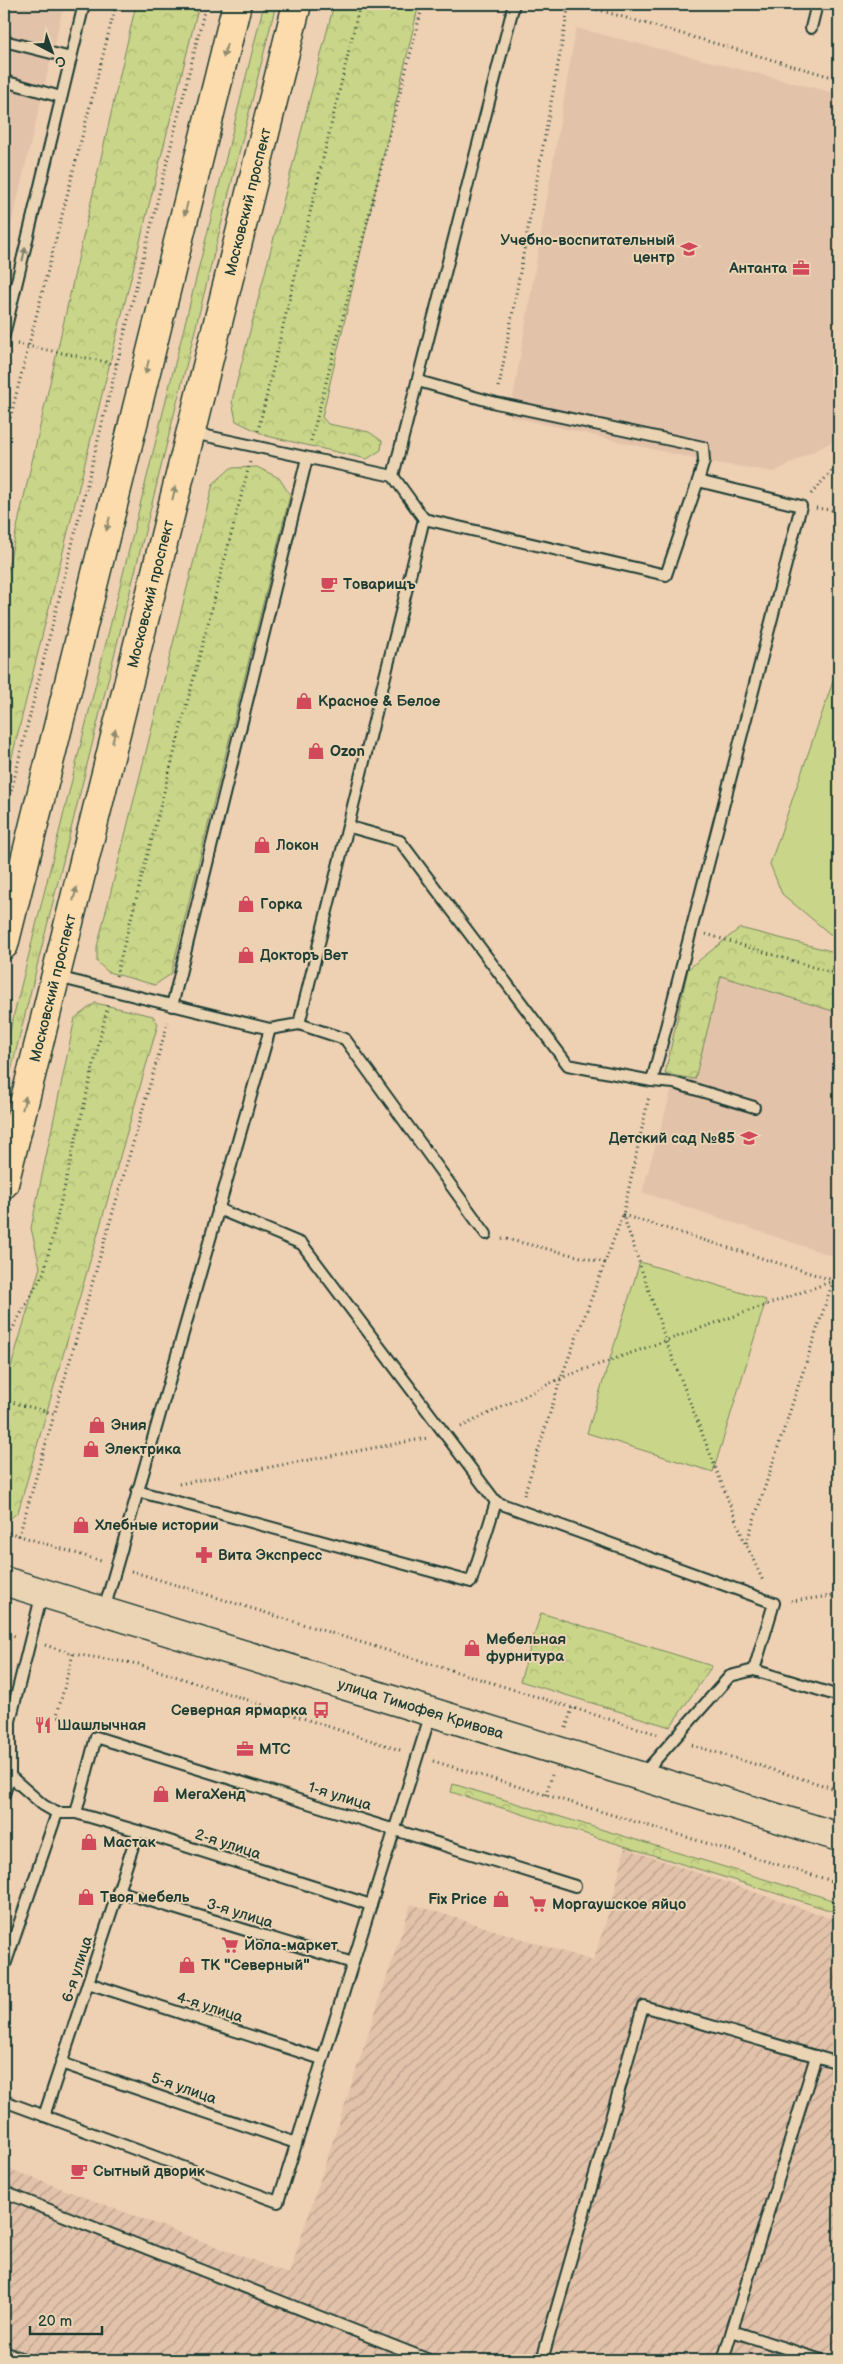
<svg xmlns="http://www.w3.org/2000/svg" width="843" height="2364" font-family="'Balsamiq Sans',sans-serif">
  <defs>
    <pattern id="industrial-furrows" width="10" height="10" patternUnits="userSpaceOnUse" patternTransform="scale(1.25)"><rect width="10" height="10" fill="#e3c2aa"/><path d="M-1 1l2-2M0 10L10 0M9 11l2-2" fill="none" stroke="#b79f8b"/></pattern>
    <pattern id="grass-tufts" width="24" height="20" patternUnits="userSpaceOnUse" patternTransform="scale(1.25)"><rect width="24" height="20" fill="#c9d588"/><path d="M3 7l-1-3M5 7V3M7 7l1-3M15 17l-1-3M17 17v-4M19 17l1-3" fill="none" stroke="#acb876"/></pattern>
    <pattern id="forest-crowns" width="20" height="18" patternUnits="userSpaceOnUse" patternTransform="scale(1.25)"><rect width="20" height="18" fill="#c9d588"/><path d="M2 6a3 3 0 1 1 6 0M12 15a3 3 0 1 1 6 0" fill="none" stroke="#acb876"/></pattern>
  </defs>
  <rect width="100%" height="100%" fill="#eed0b3"/>
  <filter id="ink" filterUnits="userSpaceOnUse"><feTurbulence type="fractalNoise" baseFrequency=".02" numOctaves="2"/><feDisplacementMap in="SourceGraphic" scale="10" xChannelSelector="R" yChannelSelector="G"/><feConvolveMatrix kernelMatrix="1 2 1 2 8 2 1 2 1" color-interpolation-filters="sRGB"/></filter>
  <g filter="url(#ink)">
    <g fill="#e3c2aa">
      <path d="M 4,4 L 64,4 L 4,255 Z"/>
      <path d="M 576,28 L 839,94 L 839,438 L 774,472 L 704,461 L 510,416 Z"/>
      <path d="M 712,951 L 839,988 L 839,1258 L 642,1192 Z"/>
    </g>
    <path fill="url(#industrial-furrows)" d="M 625,1848 L 839,1921 L 839,2360 L 4,2360 L 4,2167 L 289,2274 L 411,1904 L 593,1961 L 611,1906 Z"/>
    <path fill="url(#grass-tufts)" stroke="#74895e" d="M 264,4 L 276,4 L 4,1099 L 4,1055 Z"/>
    <g fill="url(#forest-crowns)" stroke="#74895e">
      <path d="M 136,4 L 199,4 L 4,789 L 4,585 Z"/>
      <path d="M 334,4 L 419,4 L 322,417 L 328,424 L 369,432 L 382,441 L 381,450 L 367,459 L 267,436 L 236,421 L 232,401 Z"/>
      <path d="M 257,467 L 279,478 L 290,495 L 171,974 L 155,985 L 108,972 L 97,962 L 97,947 L 213,484 L 231,468 Z"/>
      <path d="M 740,928 L 839,953 L 839,1013 L 721,976 L 695,1079 L 665,1074 L 688,969 Z"/>
      <path d="M 95,1003 L 153,1016 L 158,1024 L 18,1512 L 6,1522 L 4,1522 L 4,1391 L 40,1267 L 31,1228 L 75,1018 Z"/>
      <path d="M 541,1613 L 712,1666 L 670,1727 L 520,1681 Z"/>
      <path d="M 453,1784 L 839,1902 L 839,1913 L 451,1792 Z"/>
    </g>
    <g fill="#c9d588" stroke="#74895e">
      <path d="M 839,664 L 839,937 L 830,934 L 782,894 L 770,864 Z"/>
      <path d="M 640,1262 L 766,1300 L 713,1472 L 587,1433 Z"/>
    </g>
    <g fill="none" stroke-linecap="round" stroke-linejoin="round">
      <g stroke="#1f3d34" stroke-width="14">
        <g id="lane">
          <path d="M 811,28 L 817,4"/>
          <path d="M 4,41 L 71,58"/>
          <path d="M 4,81 L 61,97"/>
          <path d="M 4,335 L 84,4"/>
          <path d="M 418,381 L 496,403 L 703,447 L 704,461 L 698,481"/>
          <path d="M 393,476 L 514,4"/>
          <path d="M 350,827 L 400,841 L 568,1065 L 652,1081 L 801,506 L 698,481 L 666,575 L 424,519"/>
          <path d="M 57,977 L 270,1029 L 299,1024 L 424,519 L 393,476 L 193,433"/>
          <path d="M 172,1006 L 307,458"/>
          <path d="M 299,1024 L 345,1039 L 486,1234"/>
          <path d="M 652,1081 L 674,1083 L 754,1107"/>
          <path d="M 218,1209 L 302,1244 L 496,1502 L 774,1603 L 754,1670 L 839,1696"/>
          <path d="M 137,1491 L 471,1582 L 496,1502"/>
          <path d="M 104,1610 L 270,1029"/>
          <path d="M 643,1774 L 730,1676 L 754,1670"/>
          <path d="M 10,1776 L 43,1805 L 57,1813"/>
          <path d="M 4,1794 L 10,1776 L 10,1721 L 42,1593"/>
          <path d="M 76,1813 L 96,1737 L 575,1886"/>
          <path d="M 118,1891 L 353,1963"/>
          <path d="M 4,1968 L 57,1813 L 76,1813 L 138,1831 L 371,1905"/>
          <path d="M 88,1983 L 322,2059"/>
          <path d="M 61,2063 L 296,2143"/>
          <path d="M 4,2101 L 278,2202 L 431,1713"/>
          <path d="M 44,2116 L 138,1831"/>
          <path d="M 4,2192 L 429,2360"/>
          <path d="M 732,2331 L 821,2360"/>
          <path d="M 4,2352 L 26,2360"/>
          <path d="M 542,2360 L 643,2006 L 839,2063"/>
          <path d="M 723,2360 L 816,2056"/>
        </g>
      </g>
      <g stroke="#1f3d34" stroke-width="31">
        <g id="secondary">
          <path id="s1" d="M 4,1581 L 839,1837"/>
        </g>
      </g>
      <g stroke="#1f3d34" stroke-width="31">
        <g id="primary">
          <path d="M 4,945 L 237,4"/>
          <path id="s2" d="M 4,1184 L 297,4"/>
        </g>
      </g>
      <g stroke="#1f3d34" stroke-width="3" stroke-dasharray="1 4" stroke-linecap="butt">
        <path d="M 578,4 L 839,79"/>
        <path d="M 17,344 L 117,364"/>
        <path d="M 499,387 L 569,4"/>
        <path d="M 258,431 L 360,4"/>
        <path d="M 311,441 L 423,4"/>
        <path d="M 4,442 L 116,4"/>
        <path d="M 811,494 L 839,463"/>
        <path d="M 816,508 L 837,511"/>
        <path d="M 4,820 L 206,4"/>
        <path d="M 706,934 L 839,975"/>
        <path d="M 116,976 L 250,462"/>
        <path d="M 502,1238 L 606,1263"/>
        <path d="M 4,1344 L 44,1272 L 108,1005"/>
        <path d="M 4,1400 L 56,1414"/>
        <path d="M 461,1427 L 561,1378 L 833,1281 L 746,1544 L 763,1581"/>
        <path d="M 179,1484 L 427,1438"/>
        <path d="M 524,1495 L 561,1378 L 623,1215 L 649,1096"/>
        <path d="M 4,1531 L 101,1561"/>
        <path d="M 19,1536 L 168,1022"/>
        <path d="M 745,1543 L 666,1341 L 623,1215 L 839,1282"/>
        <path d="M 131,1571 L 657,1734"/>
        <path d="M 791,1601 L 839,1595"/>
        <path d="M 4,1633 L 15,1636"/>
        <path d="M 45,1645 L 73,1654 L 138,1664 L 403,1751"/>
        <path d="M 73,1654 L 57,1715 L 82,1729"/>
        <path d="M 566,1728 L 572,1708"/>
        <path d="M 692,1745 L 839,1790"/>
        <path d="M 433,1761 L 839,1883"/>
        <path d="M 546,1795 L 552,1775"/>
      </g>
      <use href="#lane" stroke="#ebd4b4" stroke-width="10"/>
      <use href="#secondary" stroke="#ebd4b4" stroke-width="28"/>
      <use href="#primary" stroke="#fcdcac" stroke-width="28"/>
    </g>
    <defs><path id="oneway-solid" d="M-6-.8H1V-3.2L6.5 0L1 3.2V.8H-6Z" transform="scale(1.25)"/></defs>
    <g fill="#8e8c70">
      <use href="#oneway-solid" transform="translate(225 51) rotate(104)"/>
      <use href="#oneway-solid" transform="translate(186 209) rotate(104)"/>
      <use href="#oneway-solid" transform="translate(147 367) rotate(104)"/>
      <use href="#oneway-solid" transform="translate(174 493) rotate(-76)"/>
      <use href="#oneway-solid" transform="translate(108 524) rotate(104)"/>
      <use href="#oneway-solid" transform="translate(114 736) rotate(-76)"/>
      <use href="#oneway-solid" transform="translate(75 894) rotate(-76)"/>
      <use href="#oneway-solid" transform="translate(24 1103) rotate(-76)"/>
    </g>
    <use fill="#7b816e" href="#oneway-solid" transform="translate(24 254) rotate(-77)"/>
  </g>
  <defs>
    <g id="school-bare" transform="scale(1.35)"><path d="M0-5L7-2L0 1L-7-2ZM-4 1L0 2.5L4 1V4Q0 6-4 4Z" fill="#d1495b" stroke="#ebd4b4" stroke-width="2.5" paint-order="stroke"/></g>
    <g id="office-bare" transform="scale(1.35)"><path d="M-6-3h4V-5.5h4V-3h4V5H-6ZM-1-4.5V-3h2v-1.5ZM-6 0V1H6V0Z" fill="#d1495b" stroke="#ebd4b4" stroke-width="2.5" paint-order="stroke"/></g>
    <g id="cafe-bare" transform="scale(1.35)"><path d="M-5.5-4.5H6V0H3Q3 3.5 0 3.5H-2.5Q-5.5 3.5-5.5 0ZM3-3.2v2h1.7v-2ZM-6 4.5H4V6H-6Z" fill="#d1495b" stroke="#ebd4b4" stroke-width="2.5" paint-order="stroke"/></g>
    <g id="shop-bare" transform="scale(1.35)"><path d="M-5-2.5h2.3a2.7 3.5 0 0 1 5.4 0H5L5.5 6h-11ZM-1.5-2.5h3a1.5 2.3 0 0 0-3 0Z" fill="#d1495b" stroke="#ebd4b4" stroke-width="2.5" paint-order="stroke"/></g>
    <g id="pharmacy-bare" transform="scale(1.35)"><path d="M-2-6h4v4h4v4h-4v4h-4v-4h-4v-4h4Z" fill="#d1495b" stroke="#ebd4b4" stroke-width="2.5" paint-order="stroke"/></g>
    <g id="bus-bare" transform="scale(1.35)"><path d="M-5-6H5V4H4V6H2V4H-2V6H-4V4H-5ZM-3.5-4V0h7V-4ZM-3.5 1.2v1.5H-2V1.2ZM2 1.2v1.5H3.5V1.2Z" fill="#d1495b" stroke="#ebd4b4" stroke-width="2.5" paint-order="stroke"/></g>
    <g id="restaurant-bare" transform="scale(1.35)"><path d="M-5-6h1v4h1v-4h1v4h1v-4h1v5L-1.5 .5V6h-2V.5L-5-1ZM5-6V6H3V1.5H1.5Q1.5-4 5-6Z" fill="#d1495b" stroke="#ebd4b4" stroke-width="2.5" paint-order="stroke"/></g>
    <g id="supermarket-bare" transform="scale(1.35)"><path d="M-6-5.5h2.5l.6 2H6L4.5 2H-2.5L-4.4-4H-6ZM-1.5 3.2a1.3 1.3 0 1 0 .1 0ZM3 3.2a1.3 1.3 0 1 0 .1 0Z" fill="#d1495b" stroke="#ebd4b4" stroke-width="2.5" paint-order="stroke"/></g>
  </defs>
  <g fill-rule="evenodd">
    <use href="#school-bare" x="689" y="249"/>
    <use href="#office-bare" x="801" y="268"/>
    <use href="#cafe-bare" x="329" y="584"/>
    <use href="#shop-bare" x="304" y="701"/>
    <use href="#shop-bare" x="316" y="751"/>
    <use href="#shop-bare" x="262" y="845"/>
    <use href="#shop-bare" x="246" y="904"/>
    <use href="#shop-bare" x="246" y="955"/>
    <use href="#school-bare" x="749" y="1138"/>
    <use href="#shop-bare" x="97" y="1425"/>
    <use href="#shop-bare" x="91" y="1449"/>
    <use href="#shop-bare" x="81" y="1525"/>
    <use href="#pharmacy-bare" x="204" y="1555"/>
    <use href="#shop-bare" x="472" y="1648"/>
    <use href="#bus-bare" x="321" y="1710"/>
    <use href="#restaurant-bare" x="43" y="1725"/>
    <use href="#office-bare" x="245" y="1749"/>
    <use href="#shop-bare" x="161" y="1794"/>
    <use href="#shop-bare" x="89" y="1842"/>
    <use href="#shop-bare" x="86" y="1897"/>
    <use href="#shop-bare" x="501" y="1899"/>
    <use href="#supermarket-bare" x="538" y="1904"/>
    <use href="#supermarket-bare" x="230" y="1945"/>
    <use href="#shop-bare" x="187" y="1965"/>
    <use href="#cafe-bare" x="79" y="2171"/>
  </g>
  <g text-anchor="middle" stroke-width="4" stroke-linejoin="round" paint-order="stroke">
    <g font-size="15" fill="#1f3d34" stroke="#ebd4b4">
      <text dy="5" stroke="none"><textPath href="#s2" startOffset="1012">Московский проспект</textPath></text>
      <text dy="5" stroke="none"><textPath href="#s2" startOffset="608">Московский проспект</textPath></text>
      <text dy="5" stroke="none"><textPath href="#s2" startOffset="202">Московский проспект</textPath></text>
      <text dy="5" stroke="none"><textPath href="#s1" startOffset="436">улица Тимофея Кривова</textPath></text>
      <text transform="translate(340 1796) rotate(17)" y="5">1-я улица</text>
      <text transform="translate(228 1844) rotate(18)" y="5">2-я улица</text>
      <text transform="translate(240 1913) rotate(17)" y="5">3-я улица</text>
      <text transform="translate(77 1969) rotate(-72)" y="5">6-я улица</text>
      <text transform="translate(210 2007) rotate(18)" y="5">4-я улица</text>
      <text transform="translate(184 2088) rotate(19)" y="5">5-я улица</text>
    </g>
    <g font-size="15" font-weight="bold" fill="#1f3d34" stroke="#ebd4b4" text-anchor="start">
      <text x="675" y="245" text-anchor="end">Учебно-воспитательный<tspan x="675" dy="17">центр</tspan></text>
      <text x="787" y="273" text-anchor="end">Антанта</text>
      <text x="343" y="589">Товарищъ</text>
      <text x="318" y="706">Красное &amp; Белое</text>
      <text x="330" y="756">Ozon</text>
      <text x="276" y="850">Локон</text>
      <text x="260" y="909">Горка</text>
      <text x="260" y="960">Докторъ Вет</text>
      <text x="735" y="1143" text-anchor="end">Детский сад №85</text>
      <text x="111" y="1430">Эния</text>
      <text x="105" y="1454">Электрика</text>
      <text x="95" y="1530">Хлебные истории</text>
      <text x="218" y="1560">Вита Экспресс</text>
      <text x="486" y="1644">Мебельная<tspan x="486" dy="17">фурнитура</tspan></text>
      <text x="307" y="1715" text-anchor="end">Северная ярмарка</text>
      <text x="57" y="1730">Шашлычная</text>
      <text x="259" y="1754">МТС</text>
      <text x="175" y="1799">МегаХенд</text>
      <text x="103" y="1847">Мастак</text>
      <text x="100" y="1902">Твоя мебель</text>
      <text x="487" y="1904" text-anchor="end">Fix Price</text>
      <text x="552" y="1909">Моргаушское яйцо</text>
      <text x="244" y="1950">Йола-маркет</text>
      <text x="201" y="1970">ТК "Северный"</text>
      <text x="93" y="2176">Сытный дворик</text>
    </g>
  </g>
  <rect width="843" height="2364" fill="none" stroke="#ebd4b4" stroke-width="20"/>
  <rect x="10" y="10" width="823" height="2344" fill="none" stroke="#1f3d34" stroke-width="2" filter="url(#ink)"/>
  <g transform="translate(52 52) rotate(139)" stroke="#ebd4b4" stroke-width="4" paint-order="stroke">
  <path d="M0-4L9 19L0 12L-9 19Z" fill="#1f3d34"/>
  <text y="-8" font-size="14" font-weight="bold" text-anchor="middle" fill="#1f3d34">С</text>
  </g>
  <path d="M30 2326v8h72v-8" fill="none" stroke="#1f3d34" stroke-width="2.5"/>
  <text x="38" y="2326" font-size="15" fill="#1f3d34" stroke="#ebd4b4" stroke-width="4" paint-order="stroke">20 m</text>
</svg>
